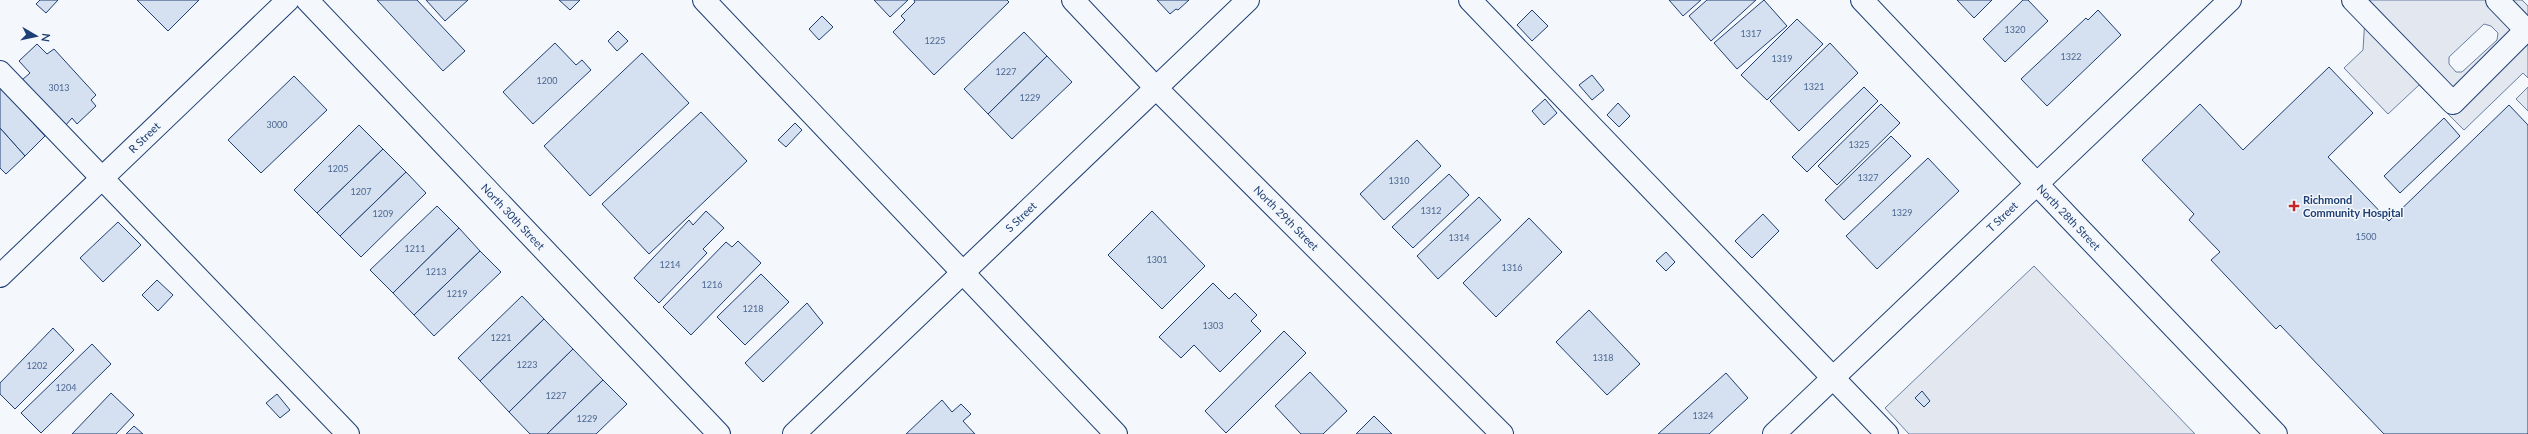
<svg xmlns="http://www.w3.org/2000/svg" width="2528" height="434" font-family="Lato,sans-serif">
  <rect width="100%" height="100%" fill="#f4f7fb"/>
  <g fill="#e3e8f0" stroke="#687fa3" fill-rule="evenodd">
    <path d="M 2366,0 L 2522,0 L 2528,6 L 2528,78 L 2523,73 L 2464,130 L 2419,85 L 2388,114 L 2344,68 L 2363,50 ZM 2484,24 L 2491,26 L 2498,33 L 2497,40 L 2462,72 L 2456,72 L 2449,64 L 2449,57 Z"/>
    <path d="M 2528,87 L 2528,111 L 2516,99 Z"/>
    <path d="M 2034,266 L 2195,434 L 1909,434 L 1885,408 Z"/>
  </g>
  <g fill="#d5e0f0" stroke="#1d3f73">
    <path d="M 40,0 L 58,0 L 46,13 L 36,4 Z"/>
    <path d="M 137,0 L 199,0 L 168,31 Z"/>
    <path d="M 377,0 L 417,0 L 465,51 L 443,71 Z"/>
    <path d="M 426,0 L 468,0 L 445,21 Z"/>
    <path d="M 559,0 L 580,0 L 570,10 Z"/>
    <path d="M 874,0 L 908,0 L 890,17 Z"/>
    <path d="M 914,0 L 1007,0 L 1009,2 L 934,75 L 893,32 L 905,20 L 901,16 L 915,2 Z"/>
    <path d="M 1157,0 L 1189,0 L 1178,10 L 1176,9 L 1170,14 Z"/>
    <path d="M 1669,0 L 1701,0 L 1683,16 Z"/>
    <path d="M 1707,0 L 1756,0 L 1711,41 L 1689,16 Z"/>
    <path d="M 1764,0 L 1787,26 L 1737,69 L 1714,43 Z"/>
    <path d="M 1957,0 L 1992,0 L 1974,18 Z"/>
    <path d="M 2023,0 L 2028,0 L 2048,21 L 2005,62 L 1983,39 Z"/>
    <path d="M 1532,10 L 1548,26 L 1532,41 L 1517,25 Z"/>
    <path d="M 2098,10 L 2121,35 L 2047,106 L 2021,79 L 2086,18 L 2088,20 Z"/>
    <path d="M 822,16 L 833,27 L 819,40 L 809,29 Z"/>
    <path d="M 1797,19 L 1823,44 L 1767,100 L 1741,75 Z"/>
    <path d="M 618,31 L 628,41 L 617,51 L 608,41 Z"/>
    <path d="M 1024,32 L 1047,56 L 988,114 L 964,89 Z"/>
    <path d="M 555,43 L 576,65 L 582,60 L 591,70 L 533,124 L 503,92 Z"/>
    <path d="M 1830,43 L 1858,73 L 1799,131 L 1770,101 Z"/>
    <path d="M 37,44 L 47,54 L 54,49 L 96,95 L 91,100 L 96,106 L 77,124 L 72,118 L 65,126 L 22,80 L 30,73 L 19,61 Z"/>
    <path d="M 642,53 L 689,103 L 590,196 L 544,146 Z"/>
    <path d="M 1047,56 L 1072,82 L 1012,139 L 988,114 Z"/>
    <path d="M 2329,67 L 2373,113 L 2328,157 L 2389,221 L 2509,105 L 2528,125 L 2528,434 L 2384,434 L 2280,325 L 2276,329 L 2211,260 L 2220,252 L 2189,220 L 2194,214 L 2142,160 L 2200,104 L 2243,150 Z"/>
    <path d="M 1592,75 L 1604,90 L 1592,100 L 1579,85 Z"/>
    <path d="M 294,76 L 327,110 L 261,173 L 228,140 Z"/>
    <path d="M 0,87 L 45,136 L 25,156 L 0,128 Z"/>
    <path d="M 1864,87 L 1878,101 L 1807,172 L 1792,157 Z"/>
    <path d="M 1545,99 L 1557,113 L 1544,125 L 1532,111 Z"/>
    <path d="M 1618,103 L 1630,116 L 1619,127 L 1607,115 Z"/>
    <path d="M 1881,104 L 1900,123 L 1837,185 L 1818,166 Z"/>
    <path d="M 701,112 L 747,161 L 649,254 L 602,204 Z"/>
    <path d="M 2444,118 L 2460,136 L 2400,193 L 2384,176 Z"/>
    <path d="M 795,123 L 802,130 L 786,147 L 778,140 Z"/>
    <path d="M 359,125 L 383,149 L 317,213 L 294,190 Z"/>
    <path d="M 0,128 L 25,156 L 6,174 L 0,168 Z"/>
    <path d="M 1891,136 L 1911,156 L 1844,220 L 1825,200 Z"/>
    <path d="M 1417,140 L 1441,166 L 1384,220 L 1360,194 Z"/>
    <path d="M 383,149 L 406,172 L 340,236 L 317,213 Z"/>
    <path d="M 1928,158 L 1959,191 L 1877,269 L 1846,236 Z"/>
    <path d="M 406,172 L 426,193 L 361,257 L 340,236 Z"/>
    <path d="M 1449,174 L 1469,195 L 1413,248 L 1392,227 Z"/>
    <path d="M 1479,197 L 1501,220 L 1438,279 L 1417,256 Z"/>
    <path d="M 437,206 L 459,228 L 393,293 L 370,270 Z"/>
    <path d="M 706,211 L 724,228 L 703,249 L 707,253 L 659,303 L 634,278 L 689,220 L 693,225 Z"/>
    <path d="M 1152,211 L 1205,266 L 1162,309 L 1108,255 Z"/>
    <path d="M 1763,214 L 1779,231 L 1752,258 L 1735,241 Z"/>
    <path d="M 1529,218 L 1562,252 L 1496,317 L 1463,283 Z"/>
    <path d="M 118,222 L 141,245 L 103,282 L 80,258 Z"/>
    <path d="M 459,228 L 480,251 L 414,315 L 393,293 Z"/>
    <path d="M 738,241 L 761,263 L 691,335 L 663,307 L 726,242 L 732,247 Z"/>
    <path d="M 480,251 L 501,272 L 434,336 L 414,315 Z"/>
    <path d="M 1666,252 L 1675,262 L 1666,271 L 1656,261 Z"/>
    <path d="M 761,274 L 789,302 L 745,345 L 717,317 Z"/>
    <path d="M 157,280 L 173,295 L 158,311 L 142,295 Z"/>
    <path d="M 1213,283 L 1229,299 L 1235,293 L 1257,315 L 1251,321 L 1261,331 L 1220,372 L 1194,345 L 1181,358 L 1159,337 Z"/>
    <path d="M 522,296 L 544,319 L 480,381 L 458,358 Z"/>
    <path d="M 807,303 L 823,323 L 763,382 L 745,363 Z"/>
    <path d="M 1589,310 L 1640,364 L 1607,395 L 1556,342 Z"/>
    <path d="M 544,319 L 573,349 L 509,412 L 480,381 Z"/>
    <path d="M 53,328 L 74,350 L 15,409 L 0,394 L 0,383 Z"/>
    <path d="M 1284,331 L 1306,353 L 1226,433 L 1205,411 Z"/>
    <path d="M 92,344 L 111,364 L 41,433 L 21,413 Z"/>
    <path d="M 573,349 L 603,380 L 547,434 L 530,434 L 509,412 Z"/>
    <path d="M 1310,372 L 1347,411 L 1323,434 L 1301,434 L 1275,406 Z"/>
    <path d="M 1726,373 L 1748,398 L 1709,434 L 1658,434 Z"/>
    <path d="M 603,380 L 627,404 L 596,434 L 547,434 Z"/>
    <path d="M 1922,391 L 1930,401 L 1924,407 L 1915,398 Z"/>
    <path d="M 111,393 L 134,415 L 116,434 L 72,434 Z"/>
    <path d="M 277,394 L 290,410 L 280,418 L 266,403 Z"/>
    <path d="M 942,400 L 952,412 L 961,404 L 971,414 L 963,421 L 975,434 L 906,434 Z"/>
    <path d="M 1374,416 L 1392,434 L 1356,434 Z"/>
    <path d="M 134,426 L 143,434 L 126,434 Z"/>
  </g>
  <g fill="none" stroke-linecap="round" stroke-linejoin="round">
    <g stroke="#1d3f73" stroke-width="24">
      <g id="minor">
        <path id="s1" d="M 307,0 L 719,434"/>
        <path d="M 704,0 L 1116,434"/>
        <path id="s2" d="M 1073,0 L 1156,88 L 1502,434"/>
        <path d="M 1470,0 L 1887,434"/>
        <path id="s3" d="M 1862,0 C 2000,145 2137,290 2276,434"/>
        <path d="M 2353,0 L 2453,103 L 2526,30"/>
        <path d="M 2497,0 L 2528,32"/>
        <path d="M 0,72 L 348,434"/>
        <path id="s4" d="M 0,276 L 288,0"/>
        <path id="s5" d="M 794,434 L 1248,0"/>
        <path id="s6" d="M 1774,434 L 2230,0"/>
      </g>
    </g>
    <use href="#minor" stroke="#f4f7fb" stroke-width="22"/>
  </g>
  <path fill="#c62828" stroke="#f4f7fb" stroke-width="1.5" d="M2292 200h4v4h4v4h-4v4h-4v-4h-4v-4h4z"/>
  <g text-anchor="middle" stroke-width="3" stroke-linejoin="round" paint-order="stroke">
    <g font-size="9" fill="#4b6792">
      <text x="2015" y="33">1320</text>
      <text x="1751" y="37">1317</text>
      <text x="935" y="44">1225</text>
      <text x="2071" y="60">1322</text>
      <text x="1782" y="62">1319</text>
      <text x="1006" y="75">1227</text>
      <text x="547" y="84">1200</text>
      <text x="1814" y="90">1321</text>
      <text x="59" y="91">3013</text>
      <text x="1030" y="101">1229</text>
      <text x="277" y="128">3000</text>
      <text x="1859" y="148">1325</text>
      <text x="338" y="172">1205</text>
      <text x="1868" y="181">1327</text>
      <text x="1399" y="184">1310</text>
      <text x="361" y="195">1207</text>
      <text x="1431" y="214">1312</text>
      <text x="1902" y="216">1329</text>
      <text x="383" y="217">1209</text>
      <text x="2366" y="240">1500</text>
      <text x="1459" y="241">1314</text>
      <text x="415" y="252">1211</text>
      <text x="1157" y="263">1301</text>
      <text x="670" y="268">1214</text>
      <text x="1512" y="271">1316</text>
      <text x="436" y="275">1213</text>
      <text x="712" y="288">1216</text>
      <text x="457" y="297">1219</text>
      <text x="753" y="312">1218</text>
      <text x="1213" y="329">1303</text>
      <text x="501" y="341">1221</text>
      <text x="1603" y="361">1318</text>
      <text x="527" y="368">1223</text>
      <text x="37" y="369">1202</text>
      <text x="66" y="391">1204</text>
      <text x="556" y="399">1227</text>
      <text x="1703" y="419">1324</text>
      <text x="587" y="422">1229</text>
    </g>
    <g font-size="11" fill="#1d3f73" stroke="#f4f7fb">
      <text dy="4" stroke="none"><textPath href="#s4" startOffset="200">R Street</textPath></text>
      <text dy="4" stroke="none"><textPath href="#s6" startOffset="315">T Street</textPath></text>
      <text dy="4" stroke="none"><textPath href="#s1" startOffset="299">North 30th Street</textPath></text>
      <text dy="4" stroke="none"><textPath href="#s5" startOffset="314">S Street</textPath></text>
      <text dy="4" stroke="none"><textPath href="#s2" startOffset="305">North 29th Street</textPath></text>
      <text dy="4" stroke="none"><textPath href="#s3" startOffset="300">North 28th Street</textPath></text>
    </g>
    <g font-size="11" font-weight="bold" fill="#1d3f73" stroke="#f4f7fb" text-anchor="start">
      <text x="2303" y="204">Richmond<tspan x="2303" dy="13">Community Hospital</tspan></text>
    </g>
  </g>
  <g transform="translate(36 36) rotate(99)" stroke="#f4f7fb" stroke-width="3" paint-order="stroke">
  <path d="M0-3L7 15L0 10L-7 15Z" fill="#1d3f73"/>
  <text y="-6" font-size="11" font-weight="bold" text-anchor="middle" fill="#1d3f73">N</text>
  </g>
</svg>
